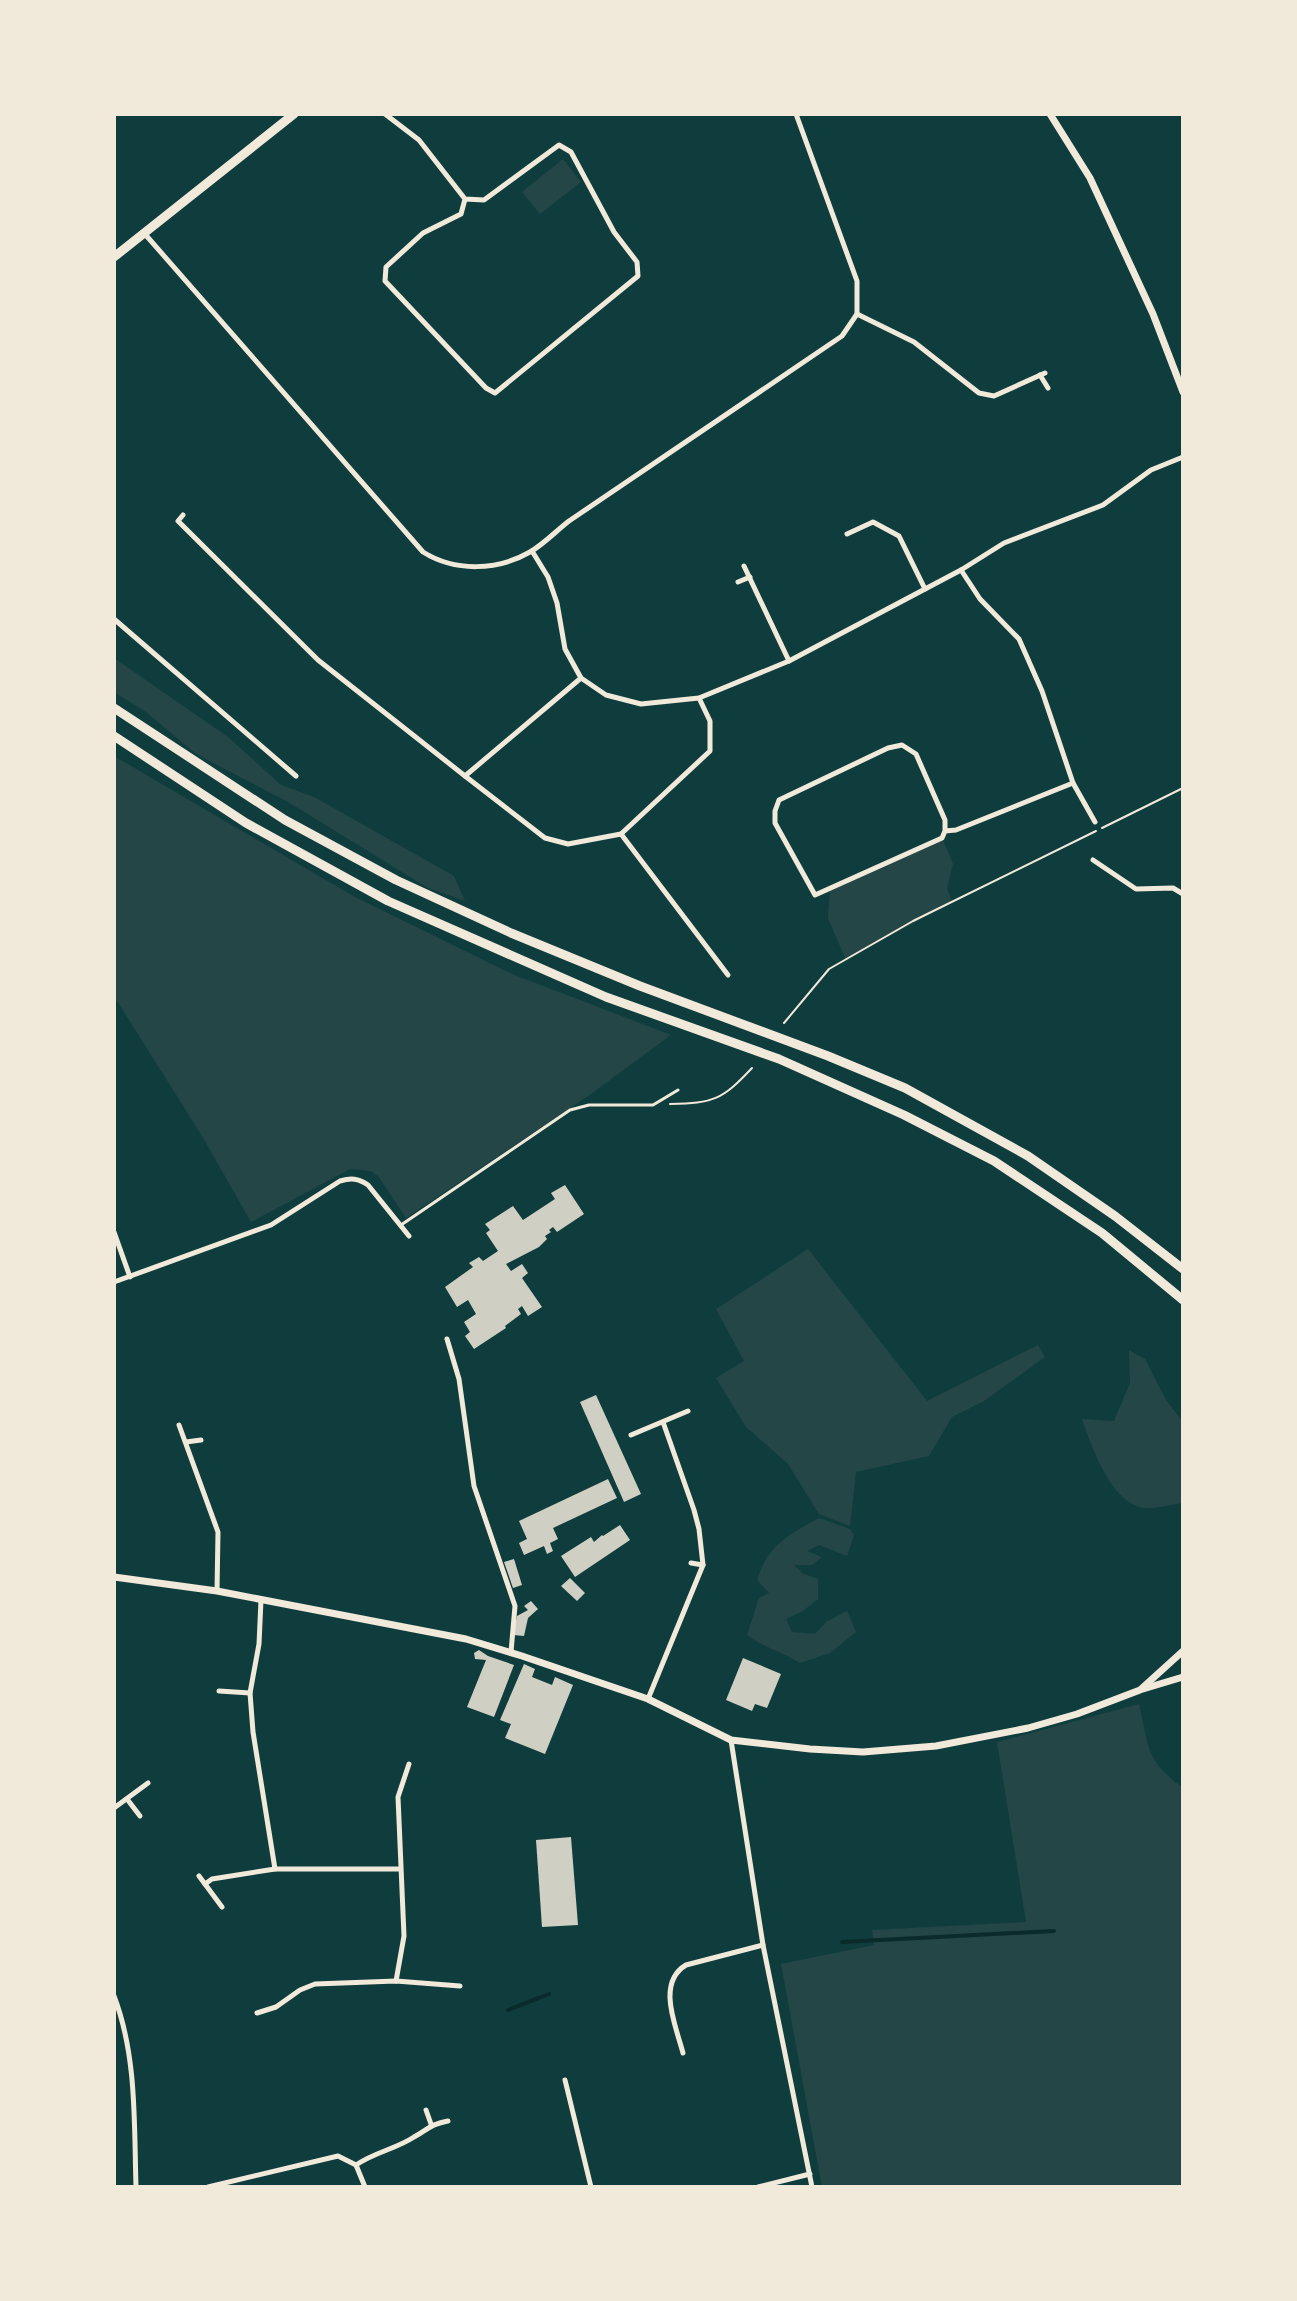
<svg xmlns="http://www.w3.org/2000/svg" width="1297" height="2301" font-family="'Source Sans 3',sans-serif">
  <rect width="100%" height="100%" fill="#0f3d3e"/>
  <g fill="#244646">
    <path d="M 563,159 L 581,182 L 540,214 L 522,192 Z"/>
    <path d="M 114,658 L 228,737 L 281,785 L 314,797 L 454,876 L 465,901 L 428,888 L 288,802 L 196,754 L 146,712 L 114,692 Z"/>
    <path d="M 114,756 L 353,896 L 512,974 L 671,1035 L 588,1096 L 406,1218 L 379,1177 L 371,1171 L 350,1169 L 251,1222 L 202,1136 L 114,996 Z"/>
    <path d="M 942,838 L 953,864 L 947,888 L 952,902 L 846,960 L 828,918 L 830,890 Z"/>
    <path d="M 808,1249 L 927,1401 L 1038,1345 L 1045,1357 L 984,1401 L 952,1417 L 929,1456 L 856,1472 L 850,1526 L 819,1514 L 788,1464 L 746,1427 L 716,1378 L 744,1361 L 716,1309 Z"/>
    <path d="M 1129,1350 L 1145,1359 L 1166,1400 L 1183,1422 L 1183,1503 C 1172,1504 1156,1509 1145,1508 C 1111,1504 1092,1447 1082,1419 L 1114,1421 L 1130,1383 Z"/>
    <path d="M 819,1518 L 850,1529 L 854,1535 L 847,1556 L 819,1545 L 807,1551 L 822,1557 L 812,1565 L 794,1565 L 802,1573 L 818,1579 L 818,1599 L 803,1611 L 786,1619 L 792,1632 L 815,1634 L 826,1622 L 847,1611 L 856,1632 L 830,1653 L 800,1663 C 781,1651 766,1649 747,1635 L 759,1598 L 769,1593 L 757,1580 C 768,1545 788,1535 819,1518 Z"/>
    <path d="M 1139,1704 C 1149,1747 1145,1760 1183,1788 L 1183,2187 L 822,2187 L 781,1964 L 874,1945 L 872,1930 L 1026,1922 L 997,1742 Z"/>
  </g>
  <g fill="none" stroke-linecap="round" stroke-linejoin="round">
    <g stroke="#0a2a2b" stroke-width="4">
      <path d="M 842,1942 L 1054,1931"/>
      <path d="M 508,2010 L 549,1994"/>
    </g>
  </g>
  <g fill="#cfcfc3">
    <path d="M 565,1185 L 584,1214 L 557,1232 L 553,1227 L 549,1230 L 551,1232 L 545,1236 L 547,1239 L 539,1247 L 506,1264 L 511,1271 L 522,1264 L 528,1273 L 522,1278 L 542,1307 L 528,1316 L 522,1306 L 518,1309 L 521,1314 L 505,1326 L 506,1328 L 474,1349 L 465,1336 L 470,1332 L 464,1322 L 476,1314 L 468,1300 L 457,1307 L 445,1287 L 473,1267 L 469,1263 L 479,1257 L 483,1261 L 498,1251 L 486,1233 L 490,1230 L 485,1224 L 513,1206 L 523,1220 L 555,1199 L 551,1193 Z"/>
    <path d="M 596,1395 L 641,1494 L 624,1502 L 580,1402 Z"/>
    <path d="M 608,1479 L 617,1498 L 553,1528 L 558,1539 L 550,1543 L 553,1551 L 547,1554 L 544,1546 L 524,1555 L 519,1543 L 527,1539 L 519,1521 Z"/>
    <path d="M 620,1525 L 630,1540 L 575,1577 L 561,1556 L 591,1537 L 594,1542 L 602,1535 L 603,1536 Z"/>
    <path d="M 514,1559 L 522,1585 L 513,1588 L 504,1562 Z"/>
    <path d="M 570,1578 L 585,1593 L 577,1601 L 561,1586 Z"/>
    <path d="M 531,1601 L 538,1609 L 528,1618 L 524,1636 L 513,1635 L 517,1616 L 528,1610 L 524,1606 Z"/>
    <path d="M 479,1650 L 488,1656 L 514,1665 L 494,1717 L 467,1707 L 486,1660 L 475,1659 L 474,1653 Z"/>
    <path d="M 743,1658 L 781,1674 L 767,1708 L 755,1704 L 752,1711 L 726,1700 Z"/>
    <path d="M 524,1664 L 535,1669 L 532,1677 L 552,1685 L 555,1677 L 573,1685 L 545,1754 L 505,1738 L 511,1724 L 500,1720 Z"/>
    <path d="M 571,1837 L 578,1925 L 542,1927 L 536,1840 Z"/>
  </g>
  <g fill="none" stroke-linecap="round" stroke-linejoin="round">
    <g stroke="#f1e9da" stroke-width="2">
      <path d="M 1102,828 L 1183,788"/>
      <path d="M 784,1023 L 829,969 L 913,921 L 1096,831"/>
      <path d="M 670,1104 C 714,1103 722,1100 752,1068"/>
    </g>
    <path stroke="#f1e9da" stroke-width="3" d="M 401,1225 L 570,1110 L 589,1105 L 653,1105 L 678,1090"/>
    <g stroke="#f1e9da" stroke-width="5">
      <path d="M 385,114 L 419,140 L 465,199 L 461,214 L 423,233 L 386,267 L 385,281 L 486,388 L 495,393 L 638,276 L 637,262 L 614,232 L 571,152 L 559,145 L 484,200 L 465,199"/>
      <path d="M 144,233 L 423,552 C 455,572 497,571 530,552 C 544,544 556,531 569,521 L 842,336 L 857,314 L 857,281 L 796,114"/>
      <path d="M 857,314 L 914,342 L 979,393 L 994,396 L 1045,373"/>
      <path d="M 1040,375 L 1048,388"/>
      <path d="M 183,515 L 178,521 L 318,660 L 465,776"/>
      <path d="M 847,534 L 873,522 L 899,536 L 925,589"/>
      <path d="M 532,551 L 548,577 L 557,603 L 565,649 L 581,678 L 606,695 L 641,704 L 699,698 L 789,661 L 961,570 L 1004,543 L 1103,505 L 1151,470 L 1183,457"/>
      <path d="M 744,566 L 789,661"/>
      <path d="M 961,570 L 980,599 L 1019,639 L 1042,691 L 1073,783 L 1095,822"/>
      <path d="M 738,582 L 750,577"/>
      <path d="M 114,619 L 296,776"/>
      <path d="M 581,678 L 465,776 L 545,838 L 568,844 L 621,834 L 710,751 L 710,721 L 699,698"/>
      <path d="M 945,831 L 945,820 L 916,754 L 902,745 L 888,748 L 779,800 L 775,811 L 775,823 L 815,895 L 942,838 L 945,831 L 956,830 L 1073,783"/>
      <path d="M 621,834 L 728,975"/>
      <path d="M 1093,860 L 1136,889 L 1173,888 L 1183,894"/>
      <path d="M 114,1232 L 130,1277"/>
      <path d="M 114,1282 L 271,1225 L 340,1181 C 351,1178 358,1178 368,1185 L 409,1236"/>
      <path d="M 447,1339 L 459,1379 L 474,1486 L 515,1606 L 511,1652"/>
      <path d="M 179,1425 L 218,1532 L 217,1591"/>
      <path d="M 631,1435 L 688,1411"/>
      <path d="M 186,1442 L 201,1440"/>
      <path d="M 691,1563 L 703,1565"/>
      <path d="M 261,1600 L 259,1644 L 250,1693 L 253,1732 L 275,1869"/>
      <path d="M 219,1691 L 250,1693"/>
      <path d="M 648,1699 L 703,1565 L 699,1529 L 694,1510 L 663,1422"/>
      <path d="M 731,1740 L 763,1945 L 812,2187"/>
      <path d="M 127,1799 L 140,1816"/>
      <path d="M 114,1808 L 148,1783"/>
      <path d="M 199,1876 L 222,1907"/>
      <path d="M 205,1884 L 212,1879 L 275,1869 L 399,1869"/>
      <path d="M 396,1981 L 404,1936 L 398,1797 L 409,1764"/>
      <path d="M 114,1996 C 137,2056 134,2123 136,2187"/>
      <path d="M 257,2013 L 276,2007 L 300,1990 L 315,1984 L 396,1981 L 460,1986"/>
      <path d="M 683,2053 C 676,2026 656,1983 686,1965 L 763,1945"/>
      <path d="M 565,2080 L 591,2187"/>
      <path d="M 426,2110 L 431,2124"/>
      <path d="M 356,2165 C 375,2152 396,2149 414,2137 C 430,2128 429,2125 448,2121"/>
      <path d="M 208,2187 L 338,2156 L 356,2165 L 365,2187"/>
      <path d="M 758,2187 L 810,2174"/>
    </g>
    <g stroke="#f1e9da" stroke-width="7">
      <path d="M 1050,114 L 1090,178 L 1153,314 L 1183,392"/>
      <path d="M 114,1577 L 217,1591 L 466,1639 L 522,1656 L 648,1699 L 731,1740 L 810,1749 L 863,1752 L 936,1746 L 1028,1728 L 1077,1714 L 1140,1690 L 1183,1651"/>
      <path d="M 1143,1689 L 1183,1677"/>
    </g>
    <g stroke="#f1e9da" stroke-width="9">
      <path d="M 114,257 L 294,114"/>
      <path d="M 114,708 L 285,820 L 396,880 L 511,933 L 640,986 L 828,1056 L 905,1088 L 1028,1156 L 1115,1216 L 1183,1269"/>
      <path d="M 114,736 L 246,823 L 388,901 L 606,997 L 779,1059 L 904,1115 L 994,1161 L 1102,1233 L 1183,1300"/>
    </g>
  </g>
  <rect width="1297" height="2301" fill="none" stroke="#f1e9da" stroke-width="232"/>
</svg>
